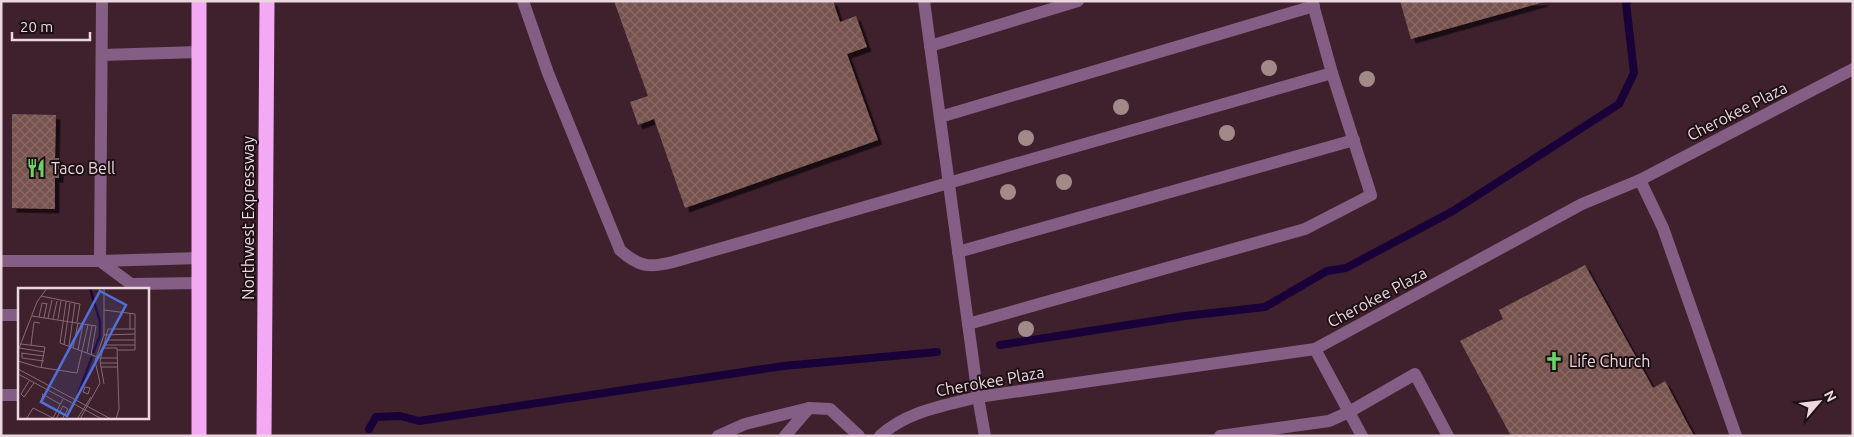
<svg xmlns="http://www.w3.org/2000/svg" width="1854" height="437" font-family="Ubuntu,sans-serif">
  <defs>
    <pattern id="building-cross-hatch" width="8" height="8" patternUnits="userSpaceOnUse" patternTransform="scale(1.25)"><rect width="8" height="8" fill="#76524e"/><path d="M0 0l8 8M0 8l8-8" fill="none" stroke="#8a6a67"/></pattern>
    <filter id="shadow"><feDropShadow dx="4.5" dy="4.5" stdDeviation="0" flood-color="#0009"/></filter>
  </defs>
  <rect width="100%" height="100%" fill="#3f212d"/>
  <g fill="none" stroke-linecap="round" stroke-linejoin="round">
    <g stroke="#190039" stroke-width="8">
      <path d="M 1000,345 L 1185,316 L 1265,307 L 1327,271 L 1346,268 L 1453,211 L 1619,104 L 1634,73 L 1626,3 L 1628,1"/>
      <path d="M 369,429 L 376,417 L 400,416 L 419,421 L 783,366 L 937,352"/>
    </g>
  </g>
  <g fill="url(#building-cross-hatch)" filter="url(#shadow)">
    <path d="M 614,1 L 833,1 L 840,22 L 856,16 L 867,47 L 847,54 L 878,140 L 685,208 L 654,119 L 638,125 L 630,102 L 648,96 Z"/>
    <path d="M 1400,1 L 1544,1 L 1544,2 L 1411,39 Z"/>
    <path d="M 12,114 L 56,115 L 55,158 L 59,158 L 59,178 L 55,178 L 55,209 L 12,208 Z"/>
    <path d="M 1585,265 L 1653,388 L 1665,381 L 1694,436 L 1511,436 L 1460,341 L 1503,319 L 1499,310 Z"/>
  </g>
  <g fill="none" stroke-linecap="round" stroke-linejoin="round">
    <g stroke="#845e84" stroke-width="12">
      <path d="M 523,1 L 548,73 L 620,250 C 639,267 649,268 673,262 L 1332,73"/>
      <path d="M 924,1 L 978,397 L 985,436"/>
      <path d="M 930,46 L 1078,1"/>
      <path d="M 102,55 L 199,52"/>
      <path d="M 940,117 L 1314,6"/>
      <path d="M 1640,180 L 1663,228 L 1736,436"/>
      <path d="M 958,252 L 1354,140"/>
      <path d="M 1,261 L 100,261 L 200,258"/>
      <path d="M 100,261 L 102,1"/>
      <path d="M 100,261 L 131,284 L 200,283"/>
      <path d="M 1,315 L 19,315"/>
      <path d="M 968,324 L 1305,229 L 1371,195 L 1332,73 L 1312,1"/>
      <path d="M 1315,349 L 1362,436"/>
      <path d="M 1,395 L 19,395"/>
      <path d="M 718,436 L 745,424 L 809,408"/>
      <path d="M 785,436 L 809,408 L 830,409 L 859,436"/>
      <path d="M 880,436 C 907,411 943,406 978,397 L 1315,349 L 1582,204 L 1640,180 L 1853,69"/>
      <path d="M 1220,436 L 1329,421 L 1349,412 L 1415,374 L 1448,436"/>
    </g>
    <g stroke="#f4a9f5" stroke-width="15">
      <path d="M 199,436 L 199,1"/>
      <path d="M 264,436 L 267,1"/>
    </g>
  </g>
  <g fill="#a28a89">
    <circle cx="1269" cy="68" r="8"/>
    <circle cx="1367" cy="79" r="8"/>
    <circle cx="1121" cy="107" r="8"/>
    <circle cx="1227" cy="133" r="8"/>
    <circle cx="1026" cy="138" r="8"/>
    <circle cx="1064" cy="182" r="8"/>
    <circle cx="1008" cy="192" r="8"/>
    <circle cx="1026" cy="329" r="8"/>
  </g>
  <defs>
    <g id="restaurant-bare" transform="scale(1.5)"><path d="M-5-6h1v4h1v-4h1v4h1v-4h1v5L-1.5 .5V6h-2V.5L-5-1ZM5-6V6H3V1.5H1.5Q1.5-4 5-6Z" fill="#69d464" stroke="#1d1015" stroke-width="2.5" paint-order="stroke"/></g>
    <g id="church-bare" transform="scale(1.5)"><path d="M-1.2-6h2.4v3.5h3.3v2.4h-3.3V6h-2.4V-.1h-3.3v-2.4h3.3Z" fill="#69d464" stroke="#1d1015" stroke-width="2.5" paint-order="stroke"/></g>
  </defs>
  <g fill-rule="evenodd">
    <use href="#restaurant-bare" x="36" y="168"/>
    <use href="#church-bare" x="1554" y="361"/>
  </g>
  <g text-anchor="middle" stroke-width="4" stroke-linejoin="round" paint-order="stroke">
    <g font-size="16" fill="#ecd7de" stroke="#1d1015">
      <text transform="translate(1737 111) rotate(-27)" y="6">Cherokee Plaza</text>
      <text transform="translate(248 218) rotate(-90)" y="6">Northwest Expressway</text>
      <text transform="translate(1377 297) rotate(-28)" y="6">Cherokee Plaza</text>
      <text transform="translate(990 381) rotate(-10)" y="6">Cherokee Plaza</text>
    </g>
    <g font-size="16" fill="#ecd7de" stroke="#1d1015" text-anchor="start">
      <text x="51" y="174">Taco Bell</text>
      <text x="1569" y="367">Life Church</text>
    </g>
  </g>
  <g transform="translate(18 288)">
    <rect width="131" height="131" fill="#3f212d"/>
    <path fill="none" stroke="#190039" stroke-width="2.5" d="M 72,0 L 82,34 L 82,48 L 75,65M 60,106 L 74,69"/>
    <path fill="none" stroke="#846a74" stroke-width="1" d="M 23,8 L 62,16 L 59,34M 48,14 L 42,55 L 82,70 L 99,70M 86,22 L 117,26 L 117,62 L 99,62M 14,28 L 78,38 L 73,67M 21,29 L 24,15 L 29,16M 26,30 L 29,15M 30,30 L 34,12M 35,31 L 39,13M 40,31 L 43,13M 112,41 L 112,25M 86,47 L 117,46M 89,52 L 117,52M 3,56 L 27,59 L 23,80M 13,57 L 16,34 L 22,35M 46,57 L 52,15M 88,57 L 117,57M 51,58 L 57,15M 1,60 L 27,64M 55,60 L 60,35M 86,60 L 99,60 L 101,121 L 98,131M 60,62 L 65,36M 0,63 L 19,14 L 29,0M 3,65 L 26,68M 4,65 L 4,70 L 26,73M 69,65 L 74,38M 0,73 L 20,79 L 59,85 L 70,37M 82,75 L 99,75M 83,79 L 99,79M 0,81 L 93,131M 0,86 L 84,131M 11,93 L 3,106 L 6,109 L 16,95M 86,96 L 82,73 L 90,41 L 117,41M 67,99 L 72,100 L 70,106 L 65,104 ZM 24,106 L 42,116M 25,107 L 23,113 L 39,122M 35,130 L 45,111M 11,131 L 9,130 L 15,120 L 35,130M 38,131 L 45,118 L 50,121 L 44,131M 59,131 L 73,109M 62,131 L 82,95 L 77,73 L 86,47 L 86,0"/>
    <path fill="#5170da" fill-opacity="0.15" stroke="#5170da" stroke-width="2.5" d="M 82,3 L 108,17 L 49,128 L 23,114 Z"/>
    <rect width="131" height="131" fill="none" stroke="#ecd7de" stroke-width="2.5"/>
  </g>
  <rect width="1854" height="437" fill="none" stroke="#ecd7de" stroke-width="5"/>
  <g transform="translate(1819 402) rotate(62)" stroke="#1d1015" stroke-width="4" paint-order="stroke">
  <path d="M0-4L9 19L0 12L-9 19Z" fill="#ecd7de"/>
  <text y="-8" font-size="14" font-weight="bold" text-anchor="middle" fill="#ecd7de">N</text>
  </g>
  <path d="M12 32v8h78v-8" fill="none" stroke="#ecd7de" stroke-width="2.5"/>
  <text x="20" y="32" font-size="15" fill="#ecd7de" stroke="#1d1015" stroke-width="4" paint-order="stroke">20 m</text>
</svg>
